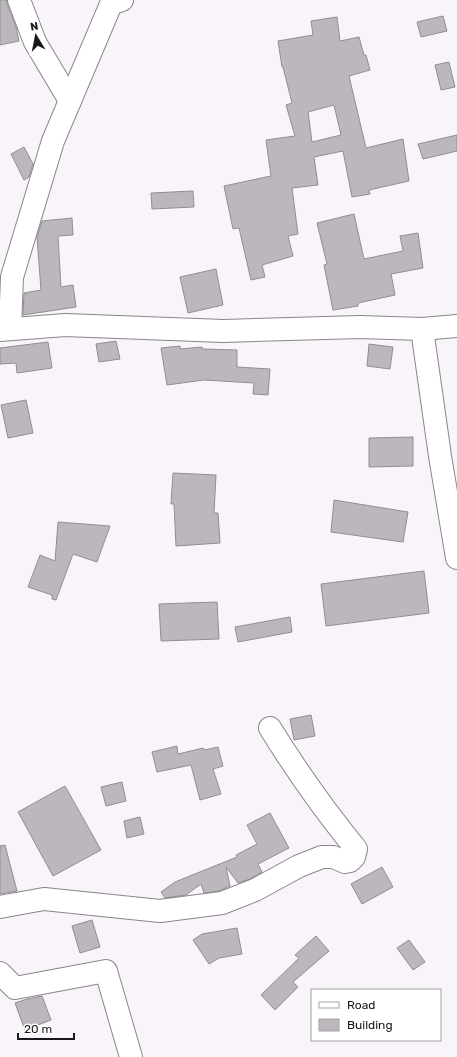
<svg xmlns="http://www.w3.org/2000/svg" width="457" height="1057" font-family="Rubik,sans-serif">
  <rect width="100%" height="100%" fill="#f9f4fa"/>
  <g fill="#bcb7bd" stroke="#928d93" fill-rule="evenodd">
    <path d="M 0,0 L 7,0 L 7,4 L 16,27 L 19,41 L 0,45 Z"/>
    <path d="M 443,16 L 447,31 L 421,37 L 417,22 Z"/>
    <path d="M 337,17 L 340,41 L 359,37 L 364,55 L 366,55 L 370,70 L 349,76 L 366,148 L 403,139 L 409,181 L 369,190 L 370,194 L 352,197 L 343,151 L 314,157 L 318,185 L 292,188 L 298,234 L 288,236 L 293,256 L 262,265 L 265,277 L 251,280 L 239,228 L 233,229 L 224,186 L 271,176 L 266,140 L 295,136 L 286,105 L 292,103 L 283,67 L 282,67 L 278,41 L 313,35 L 311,21 ZM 334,105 L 341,135 L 312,142 L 308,112 Z"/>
    <path d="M 449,62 L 455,87 L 441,90 L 435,65 Z"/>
    <path d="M 457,135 L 457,151 L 423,159 L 418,144 Z"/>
    <path d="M 24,147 L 33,164 L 29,177 L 24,180 L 11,154 Z"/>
    <path d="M 193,191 L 194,207 L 152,209 L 151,193 Z"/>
    <path d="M 354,214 L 364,259 L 403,251 L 400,236 L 418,233 L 423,268 L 391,274 L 395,295 L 358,303 L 358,306 L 333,310 L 324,265 L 327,264 L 317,223 Z"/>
    <path d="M 72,218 L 73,235 L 58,236 L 61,287 L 73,285 L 76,307 L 23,315 L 24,293 L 41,290 L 37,237 L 42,221 Z"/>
    <path d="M 216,269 L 223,305 L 188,313 L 180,277 Z"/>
    <path d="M 116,341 L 120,359 L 99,362 L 96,344 Z"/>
    <path d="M 48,342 L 52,368 L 17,373 L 16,363 L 0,364 L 0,348 Z"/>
    <path d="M 369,344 L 393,347 L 390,369 L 367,366 Z"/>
    <path d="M 180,346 L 180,349 L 202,347 L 202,349 L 237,350 L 237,367 L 270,369 L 268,395 L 253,394 L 254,383 L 204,380 L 167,385 L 161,348 Z"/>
    <path d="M 26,400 L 33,433 L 8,438 L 1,405 Z"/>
    <path d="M 413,437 L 413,466 L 369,467 L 369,438 Z"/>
    <path d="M 173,473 L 216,475 L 214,513 L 218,513 L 220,543 L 176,546 L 174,504 L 171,504 Z"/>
    <path d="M 334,500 L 408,512 L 403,542 L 331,532 Z"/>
    <path d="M 58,522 L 110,526 L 97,562 L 73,554 L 56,600 L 52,599 L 52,595 L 28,587 L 40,555 L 55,561 Z"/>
    <path d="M 424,571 L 429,613 L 326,626 L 321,584 Z"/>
    <path d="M 217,602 L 219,639 L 161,641 L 159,604 Z"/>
    <path d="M 290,617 L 292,632 L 238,642 L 235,627 Z"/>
    <path d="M 311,715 L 315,736 L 294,740 L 290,719 Z"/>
    <path d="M 177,746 L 178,754 L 203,748 L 204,750 L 218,747 L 223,766 L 213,769 L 221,794 L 200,800 L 191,765 L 157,772 L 152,752 Z"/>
    <path d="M 122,782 L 126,801 L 106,806 L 101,787 Z"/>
    <path d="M 65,786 L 101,850 L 53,876 L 18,812 Z"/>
    <path d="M 270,813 L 289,848 L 258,864 L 262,872 L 250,879 L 238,883 L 226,867 L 230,886 L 219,891 L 204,893 L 201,884 L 186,895 L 165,898 L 161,892 L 175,882 L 237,857 L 236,855 L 257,844 L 247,825 Z"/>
    <path d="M 140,817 L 144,834 L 127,838 L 124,821 Z"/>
    <path d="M 5,845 L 17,891 L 0,894 L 0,846 Z"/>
    <path d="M 382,867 L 393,887 L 362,904 L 351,884 Z"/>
    <path d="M 92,920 L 100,947 L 80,953 L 72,926 Z"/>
    <path d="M 237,928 L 242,954 L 219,958 L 209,964 L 193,940 L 202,934 Z"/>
    <path d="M 316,936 L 329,951 L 293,982 L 298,987 L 275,1010 L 261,995 L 299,958 L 295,955 Z"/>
    <path d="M 409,940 L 425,962 L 413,970 L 397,948 Z"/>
    <path d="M 42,996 L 51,1020 L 25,1030 L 15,1003 L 27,999 Z"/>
  </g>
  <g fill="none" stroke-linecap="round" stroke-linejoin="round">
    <g stroke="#8a858b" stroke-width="24">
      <g id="minor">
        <path d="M 19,0 L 35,42 L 70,101"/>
        <path d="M 10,329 L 12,277 L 53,141 L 111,4 L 122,0"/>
        <path d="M 422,329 L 440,456 L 457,558"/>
        <path d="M 0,330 L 65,325 L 223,331 L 360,327 L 422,329 L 457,326"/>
        <path d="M 0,907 L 44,899 L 160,911 L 222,903 L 255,890 L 299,866 L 322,857 L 333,857 L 345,862 L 350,861 L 354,857 L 356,849 C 325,811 296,770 270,728"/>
        <path d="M 0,973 L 15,988 L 106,971 L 131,1057"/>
      </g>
    </g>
    <use href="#minor" stroke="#fff" stroke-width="22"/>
  </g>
  <rect x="311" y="989" width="130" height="52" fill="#ffffff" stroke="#a3a2a3"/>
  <rect x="319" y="1002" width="20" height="6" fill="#ffffff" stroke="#a3a2a3"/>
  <text x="347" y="1009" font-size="12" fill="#181719">Road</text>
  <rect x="319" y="1019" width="20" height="12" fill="#bcb7bd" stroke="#a3a2a3"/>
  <text x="347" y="1029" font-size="12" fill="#181719">Building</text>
  <g transform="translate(36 36) rotate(350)" stroke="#ffffff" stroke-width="3" paint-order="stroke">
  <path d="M0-3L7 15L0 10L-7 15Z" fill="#181719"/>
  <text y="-6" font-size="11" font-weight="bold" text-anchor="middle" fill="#181719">N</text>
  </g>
  <path d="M18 1033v6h56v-6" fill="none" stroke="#181719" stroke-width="2"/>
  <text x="24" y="1033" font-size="12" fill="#181719" stroke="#ffffff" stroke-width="3" paint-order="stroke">20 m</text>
</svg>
